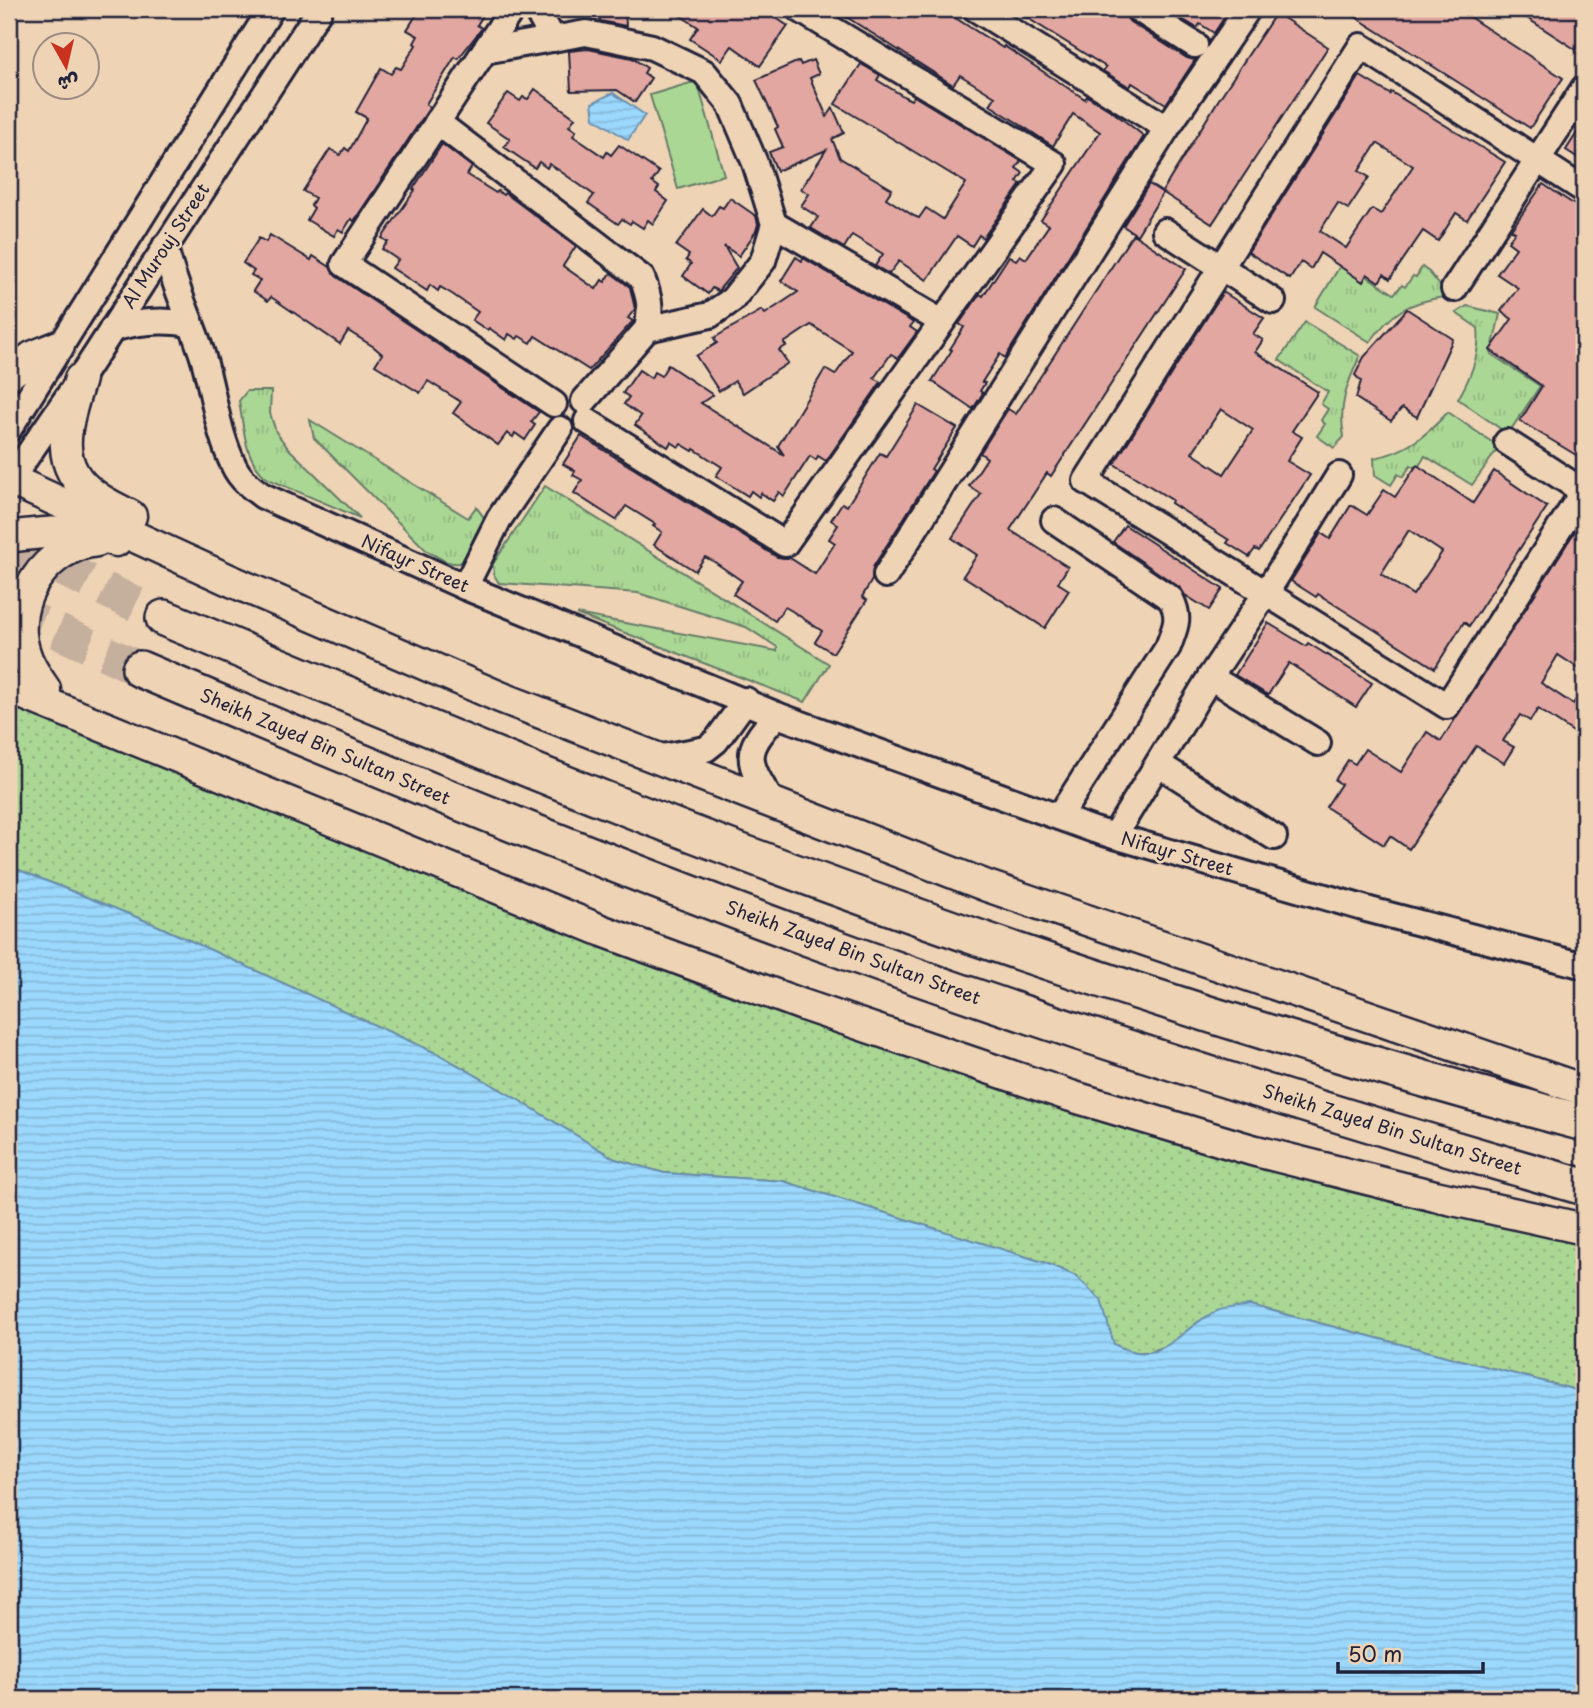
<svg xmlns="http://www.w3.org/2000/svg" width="1593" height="1708" font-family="'Playpen Sans','Playpen Sans Arabic',sans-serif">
  <defs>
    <pattern id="grass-tufts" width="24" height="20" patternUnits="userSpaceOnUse" patternTransform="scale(1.75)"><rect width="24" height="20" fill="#abd795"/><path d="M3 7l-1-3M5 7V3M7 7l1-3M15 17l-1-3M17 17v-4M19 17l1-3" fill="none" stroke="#93b881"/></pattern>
    <pattern id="park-dots" width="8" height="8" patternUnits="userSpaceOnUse" patternTransform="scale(1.75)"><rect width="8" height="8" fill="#abd795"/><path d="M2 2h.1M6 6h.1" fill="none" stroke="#93b881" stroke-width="1.8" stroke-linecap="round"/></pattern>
    <pattern id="water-rules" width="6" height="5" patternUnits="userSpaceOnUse" patternTransform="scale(1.75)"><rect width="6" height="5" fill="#9bd8fc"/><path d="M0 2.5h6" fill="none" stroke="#85b9d9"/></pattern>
  </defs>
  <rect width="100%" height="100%" fill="#eed3b5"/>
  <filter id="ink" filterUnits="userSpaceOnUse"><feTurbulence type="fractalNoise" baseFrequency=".0143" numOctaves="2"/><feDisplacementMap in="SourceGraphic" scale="14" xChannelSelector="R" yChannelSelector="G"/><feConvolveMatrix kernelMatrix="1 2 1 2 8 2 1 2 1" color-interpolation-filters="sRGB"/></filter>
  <g filter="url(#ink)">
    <g fill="url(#grass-tufts)" stroke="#667c68" stroke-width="2">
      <path d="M 1343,261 L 1394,294 L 1402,285 L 1405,287 L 1413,276 L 1416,277 L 1422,267 L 1429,272 L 1445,292 L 1444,297 C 1408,302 1391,313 1370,342 L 1315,307 Z"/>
      <path d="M 1467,306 L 1500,314 L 1491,354 L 1540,386 L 1508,434 L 1458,399 C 1471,377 1481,353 1478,328 L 1456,313 Z"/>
      <path d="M 1305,322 L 1360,356 C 1347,383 1338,407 1344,437 L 1334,448 L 1317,436 L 1325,424 L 1321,420 L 1328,409 L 1321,404 L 1328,392 L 1279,360 Z"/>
      <path d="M 247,391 L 271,391 L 270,413 L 276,432 L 288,448 L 360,518 L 268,479 C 244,461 244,428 239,401 Z"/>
      <path d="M 1448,412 L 1499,447 L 1472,485 L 1425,456 L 1417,469 L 1411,465 L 1403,477 L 1398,474 L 1391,485 L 1375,475 L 1374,458 C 1406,452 1426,436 1448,412 Z"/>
      <path d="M 310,420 L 468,518 L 476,507 C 480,512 487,519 486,527 C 484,536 468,561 459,563 C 447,565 437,556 427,551 L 314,438 Z"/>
      <path d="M 545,486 L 829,664 L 805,702 L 576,614 L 777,651 L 777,647 L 746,627 L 638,593 L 499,583 L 494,575 L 493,564 Z"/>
    </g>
    <path fill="url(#park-dots)" stroke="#667c68" stroke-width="2" d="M 9,703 L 704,987 L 1095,1117 L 1350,1192 L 1584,1245 L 1584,1392 L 1250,1305 L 1198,1322 L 1172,1344 L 1149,1352 L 1128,1352 L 1114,1345 L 1108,1326 L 1076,1276 L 1046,1263 L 783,1181 L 664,1173 L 615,1159 L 517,1099 L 440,1055 L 156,925 L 9,866 Z"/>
    <path fill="#abd795" stroke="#667c68" stroke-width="2" d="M 697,81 L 724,175 L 678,189 L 650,95 Z"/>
    <g fill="url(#water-rules)" stroke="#6b8faf" stroke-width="2">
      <path d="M 613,93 L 645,115 L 628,140 L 594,118 L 592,103 Z"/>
      <path d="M 9,866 L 156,925 L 440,1055 L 517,1099 L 615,1159 L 664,1173 L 783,1181 L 1046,1263 L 1076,1276 L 1101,1300 L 1114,1344 C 1163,1371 1179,1327 1217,1311 C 1227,1307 1240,1307 1250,1305 L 1584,1392 L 1584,1692 L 1506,1699 L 9,1699 Z"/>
    </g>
    <g fill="#e2a7a0" stroke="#22223b" stroke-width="2" fill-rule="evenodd">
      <path d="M 420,9 L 487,9 L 477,25 L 482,28 L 458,59 L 455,57 L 426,104 L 430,107 L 354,221 L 351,219 L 343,232 L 338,229 L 334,236 L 307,220 L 314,208 L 311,205 L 315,198 L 303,191 L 330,149 L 340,155 L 345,148 L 349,151 L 367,118 L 356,112 L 381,68 L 391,74 L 396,67 L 401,69 L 416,45 L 414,43 L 418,36 L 407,30 Z"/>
      <path d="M 600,9 L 625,9 L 626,26 L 600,21 Z"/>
      <path d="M 670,9 L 763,9 L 788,26 L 760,66 L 732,46 L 722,60 L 690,39 L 698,27 Z"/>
      <path d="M 834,9 L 941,9 L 1003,48 L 1004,46 L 1085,99 L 1087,96 L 1113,112 L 1144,136 L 1005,358 L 1000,354 L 982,382 L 985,383 L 980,391 L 983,393 L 973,409 L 932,381 L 952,350 L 950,349 L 964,327 L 959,324 L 980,294 L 983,296 L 1009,256 L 1016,260 L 1020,255 L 1026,259 L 1049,225 L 1041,220 L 1100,132 L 1073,114 L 1053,146 L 990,105 L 995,97 L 960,75 L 953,85 Z"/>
      <path d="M 1013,9 L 1123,9 L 1125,16 L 1130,22 L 1187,58 L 1195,60 L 1166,104 L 1132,83 L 1130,87 L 1103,71 L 1106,67 Z"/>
      <path d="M 1174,9 L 1230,9 L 1214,33 L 1200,24 L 1197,28 L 1172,13 Z"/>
      <path d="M 1343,9 L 1473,9 L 1468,16 L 1563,78 L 1530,128 Z"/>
      <path d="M 1513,9 L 1584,9 L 1584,42 L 1578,51 Z"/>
      <path d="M 1276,13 L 1328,47 L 1212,224 L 1162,192 L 1219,99 Z"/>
      <path d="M 588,49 L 632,58 L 647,68 L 644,73 L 651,78 L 635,102 L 617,90 L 571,91 L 569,51 Z"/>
      <path d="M 813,60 L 819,74 L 810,78 L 827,117 L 833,108 L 844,133 L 832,139 L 840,158 L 892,189 L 886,198 L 914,216 L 919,218 L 926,208 L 943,219 L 966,183 L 835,104 L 861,64 L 880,75 L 877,80 L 905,97 L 911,100 L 914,96 L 1021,161 L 1016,168 L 1023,173 L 1017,182 L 1021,184 L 988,231 L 983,238 L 979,235 L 972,246 L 957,236 L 927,280 L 899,261 L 889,274 L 875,266 L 883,254 L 852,235 L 844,248 L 811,228 L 818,217 L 801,206 L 809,194 L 801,189 L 826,150 L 777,171 L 769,152 L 783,147 L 775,129 L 778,127 L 756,80 L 799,61 L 801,65 Z"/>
      <path d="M 1360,76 L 1390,94 L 1391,92 L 1505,162 L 1467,220 L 1456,213 L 1438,241 L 1423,231 L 1390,279 L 1384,274 L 1379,282 L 1367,274 L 1363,282 L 1320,253 L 1311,269 L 1301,262 L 1290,279 L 1248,252 ZM 1377,143 L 1413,166 L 1381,214 L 1372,209 L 1346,248 L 1320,231 L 1338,203 L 1348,209 L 1369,177 L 1359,171 Z"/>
      <path d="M 535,89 L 575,118 L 569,126 L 576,131 L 573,136 L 604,157 L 607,152 L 611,155 L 619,145 L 659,172 L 652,182 L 659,187 L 656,192 L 668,201 L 653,224 L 648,220 L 643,228 L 632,221 L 630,224 L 622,219 L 618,224 L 588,203 L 594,195 L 560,171 L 549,164 L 547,168 L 539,162 L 535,168 L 504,147 L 510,139 L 486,123 L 508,93 L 520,101 L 523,97 L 528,99 Z"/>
      <path d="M 1584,122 L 1584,162 L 1566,150 Z"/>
      <path d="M 442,144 L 472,167 L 467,175 L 496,193 L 498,191 L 503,195 L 505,193 L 576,246 L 563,266 L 596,289 L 602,280 L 605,282 L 611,273 L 630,287 L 635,309 L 628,318 L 633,321 L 589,370 L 535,336 L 531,343 L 519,336 L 517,339 L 509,334 L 506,340 L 489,328 L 487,330 L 472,320 L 478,312 L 452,294 L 440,287 L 438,291 L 430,285 L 427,291 L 392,268 L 398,260 L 382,249 L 388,242 L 382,238 L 415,190 L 413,189 Z"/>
      <path d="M 1149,184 L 1163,193 L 1137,235 L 1123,226 Z"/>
      <path d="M 1543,184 L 1584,211 L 1584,442 L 1576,455 L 1520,421 L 1542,386 L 1490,350 L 1512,319 L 1501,311 L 1518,288 L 1497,274 L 1516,248 L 1508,242 L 1515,232 L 1511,230 Z"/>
      <path d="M 730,198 L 756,216 L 758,224 L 756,231 L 739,256 L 724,246 L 737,268 L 718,291 L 712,288 L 708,294 L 683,276 L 691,264 L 686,260 L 689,255 L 676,246 L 703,209 L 712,216 L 719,206 L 723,208 Z"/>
      <path d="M 1133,234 L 1186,269 L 1051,476 L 1047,473 L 1010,530 L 1068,567 L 1058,583 L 1069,590 L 1045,628 L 963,576 L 977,555 L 952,538 L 981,494 L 969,486 L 987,458 L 980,453 L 1008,409 L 1016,414 Z"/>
      <path d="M 270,235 L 311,260 L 313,256 L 330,267 L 336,276 L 539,412 L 531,422 L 535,425 L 525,440 L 515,433 L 513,437 L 507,433 L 498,445 L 453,413 L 461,402 L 428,381 L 420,393 L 375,365 L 382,354 L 374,347 L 348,331 L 340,344 L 271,297 L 268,301 L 253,291 L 260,280 L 251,275 L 254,271 L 243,263 L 259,238 L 266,242 Z"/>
      <path d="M 796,257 L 802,261 L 803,258 L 909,320 L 913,323 L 910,327 L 917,332 L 898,358 L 891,354 L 874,378 L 881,382 L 826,461 L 818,456 L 816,460 L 810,456 L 784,496 L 779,492 L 773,501 L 761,493 L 759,497 L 751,491 L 748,496 L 716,476 L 722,467 L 694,449 L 693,451 L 681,444 L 679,447 L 671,442 L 668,447 L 635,425 L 641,416 L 624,404 L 629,397 L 623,393 L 639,370 L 651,378 L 654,372 L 661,376 L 668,365 L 713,395 L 701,403 L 784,455 L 778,446 L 825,369 L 835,375 L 852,351 L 811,325 L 784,343 L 786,346 L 779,350 L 788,363 L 743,393 L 735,381 L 719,391 L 696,356 L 717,343 L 714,338 L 729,329 L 762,310 L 765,314 L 798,292 L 781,281 Z"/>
      <path d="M 1223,292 L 1264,318 L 1253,334 L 1263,340 L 1255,352 L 1318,392 L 1292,431 L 1302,437 L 1287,461 L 1310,475 L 1259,551 L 1255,549 L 1249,557 L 1227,543 L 1229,540 L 1171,503 L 1172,500 L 1114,464 ZM 1221,409 L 1253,430 L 1224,474 L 1192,453 Z"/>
      <path d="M 1407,309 L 1453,339 L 1417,417 L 1402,408 L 1391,421 L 1356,398 L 1361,381 L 1355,375 L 1364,357 Z"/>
      <path d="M 918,405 L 957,428 L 931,469 L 934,471 L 873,567 L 872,580 L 862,597 L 867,600 L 833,653 L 815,642 L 822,631 L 792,611 L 785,607 L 775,621 L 733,594 L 742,581 L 713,561 L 705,557 L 695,571 L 654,545 L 662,532 L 653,526 L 655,524 L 626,506 L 616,520 L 574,493 L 582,480 L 573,475 L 575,471 L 563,464 L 581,436 L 777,557 L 790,558 L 815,574 L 835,543 L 829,539 L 838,525 L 831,520 L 842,503 L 847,506 L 880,453 L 886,456 Z"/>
      <path d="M 1417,465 L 1473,503 L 1494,471 L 1547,507 L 1469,626 L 1464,622 L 1435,668 L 1318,594 L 1316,597 L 1291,581 L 1321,533 L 1330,539 L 1351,505 L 1367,515 L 1384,490 L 1395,497 ZM 1409,530 L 1442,552 L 1413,595 L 1381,574 Z"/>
      <path d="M 1584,517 L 1584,672 L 1558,655 L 1541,683 L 1573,704 L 1584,687 L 1584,739 L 1538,709 L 1530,721 L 1520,715 L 1503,741 L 1514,747 L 1504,763 L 1476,746 L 1409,849 L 1390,836 L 1384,845 L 1326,807 L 1341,784 L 1335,780 L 1348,760 L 1355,764 L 1365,749 L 1401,772 L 1427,732 L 1441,741 Z"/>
      <path d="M 1125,525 L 1223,589 L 1209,610 L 1185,595 L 1179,587 L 1113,542 Z"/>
      <path d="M 1268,623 L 1306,646 L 1308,643 L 1372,683 L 1356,707 L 1289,663 L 1268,695 L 1235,675 Z"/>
    </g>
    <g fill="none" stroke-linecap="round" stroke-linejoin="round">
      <g stroke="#c5b09d" stroke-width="35" stroke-dasharray="35 18" stroke-linecap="butt">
        <path d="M 9,543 L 164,618"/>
        <path d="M 9,609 L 140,669"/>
      </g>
      <g stroke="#22223b" stroke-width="30">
        <g id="minor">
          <path d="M 512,9 L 344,264 L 554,404"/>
          <path d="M 536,9 L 553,39"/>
          <path d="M 976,9 L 1167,128"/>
          <path d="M 1138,9 L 1195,45"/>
          <path d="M 484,51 L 586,33 L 652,47 L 704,72 L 730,104 L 755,163 L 774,224 L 763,261 L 732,300 L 710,315 L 647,329 L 584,401"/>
          <path d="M 437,122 L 642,278 C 649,296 652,309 647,329"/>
          <path d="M 1584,190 L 1361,46 L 1086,481 L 1447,706 L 1584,490"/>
          <path d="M 774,224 L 942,322"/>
          <path d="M 1165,231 L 1273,301"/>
          <path d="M 165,246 C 173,285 191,319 203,357 C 214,393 217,432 234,466 C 240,479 252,488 263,496 L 465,587 L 777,715 L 1094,830 L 1370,910 L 1584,966"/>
          <path d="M 1454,289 L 1584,88"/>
          <path d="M 112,329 C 138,321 162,319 190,324"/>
          <path d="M 587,421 L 785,544 L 1054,164 L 799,9"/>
          <path d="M 9,429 L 271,9"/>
          <path d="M 1507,442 L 1584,492"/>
          <path d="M 9,482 L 80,379 L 320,9"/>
          <path d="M 1054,520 L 1171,599 C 1181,619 1175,627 1168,647 L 1059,817"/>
          <path d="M 886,575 L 1167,128 L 1248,9"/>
          <path d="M 465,587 L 499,519 L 560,429"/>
          <path d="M 1210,677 L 1318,743"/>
          <path d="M 657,758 L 706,749 L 716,741 L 746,700"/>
          <path d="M 1158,764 L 1274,837"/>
          <path d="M 772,802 C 746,760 742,753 777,715"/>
          <path d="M 1114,836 L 1210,677 L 1266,593 L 1339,475"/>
        </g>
      </g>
      <g stroke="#22223b" stroke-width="35">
        <g id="major">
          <path d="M 9,374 L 32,357 L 59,346"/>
          <path d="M 80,379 C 68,420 50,464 93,494 C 104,503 118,509 131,516"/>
          <path d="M 9,479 L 227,579 L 500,697 L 657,758 L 987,886 L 1584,1090"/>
          <path d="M 9,537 C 43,532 82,528 116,541"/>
          <path d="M 9,688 L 603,931 L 803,1005 L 1071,1096 L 1252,1150 L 1435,1196 L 1584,1229"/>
          <path d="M 45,689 C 36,676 28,665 24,650 C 9,601 46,546 97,541"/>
        </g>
      </g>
      <g stroke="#22223b" stroke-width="40">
        <g id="highway">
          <path d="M 164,618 C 311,679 457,741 606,800 C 925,926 1252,1035 1584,1123"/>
          <path d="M 140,669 C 360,763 581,854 806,937 C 1062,1031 1322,1112 1584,1187"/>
        </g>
      </g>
      <use href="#minor" stroke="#eed3b5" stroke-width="24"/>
      <use href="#major" stroke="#eed3b5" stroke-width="30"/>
      <use href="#highway" stroke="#eed3b5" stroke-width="35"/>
    </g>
  </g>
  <g text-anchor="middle" stroke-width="5" stroke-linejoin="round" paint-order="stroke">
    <g font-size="18" fill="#22223b" stroke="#eed3b5">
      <text transform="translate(166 246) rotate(-57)" y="6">Al Murouj Street</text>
      <text transform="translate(415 564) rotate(24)" y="6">Nifayr Street</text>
      <text transform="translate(325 747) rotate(23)" y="6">Sheikh Zayed Bin Sultan Street</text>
      <text transform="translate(1177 854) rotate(16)" y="6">Nifayr Street</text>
      <text transform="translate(853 953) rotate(20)" y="6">Sheikh Zayed Bin Sultan Street</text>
      <text transform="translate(1392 1130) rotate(17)" y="6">Sheikh Zayed Bin Sultan Street</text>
    </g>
  </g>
  <rect width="1593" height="1708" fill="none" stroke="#eed3b5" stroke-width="35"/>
  <rect x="18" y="18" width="1558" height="1673" fill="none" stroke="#22223b" stroke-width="2.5" filter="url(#ink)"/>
  <g transform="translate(66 66) rotate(172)"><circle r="33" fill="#eed3b5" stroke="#9c8c84" stroke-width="2"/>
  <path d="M0-5L12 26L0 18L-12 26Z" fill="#c8321e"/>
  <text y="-10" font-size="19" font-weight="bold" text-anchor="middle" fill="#22223b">ش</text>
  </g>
  <path d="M1338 1662v10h145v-10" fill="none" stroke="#22223b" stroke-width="3.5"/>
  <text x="1348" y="1662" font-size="21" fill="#22223b" stroke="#eed3b5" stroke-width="5" paint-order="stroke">50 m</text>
</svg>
